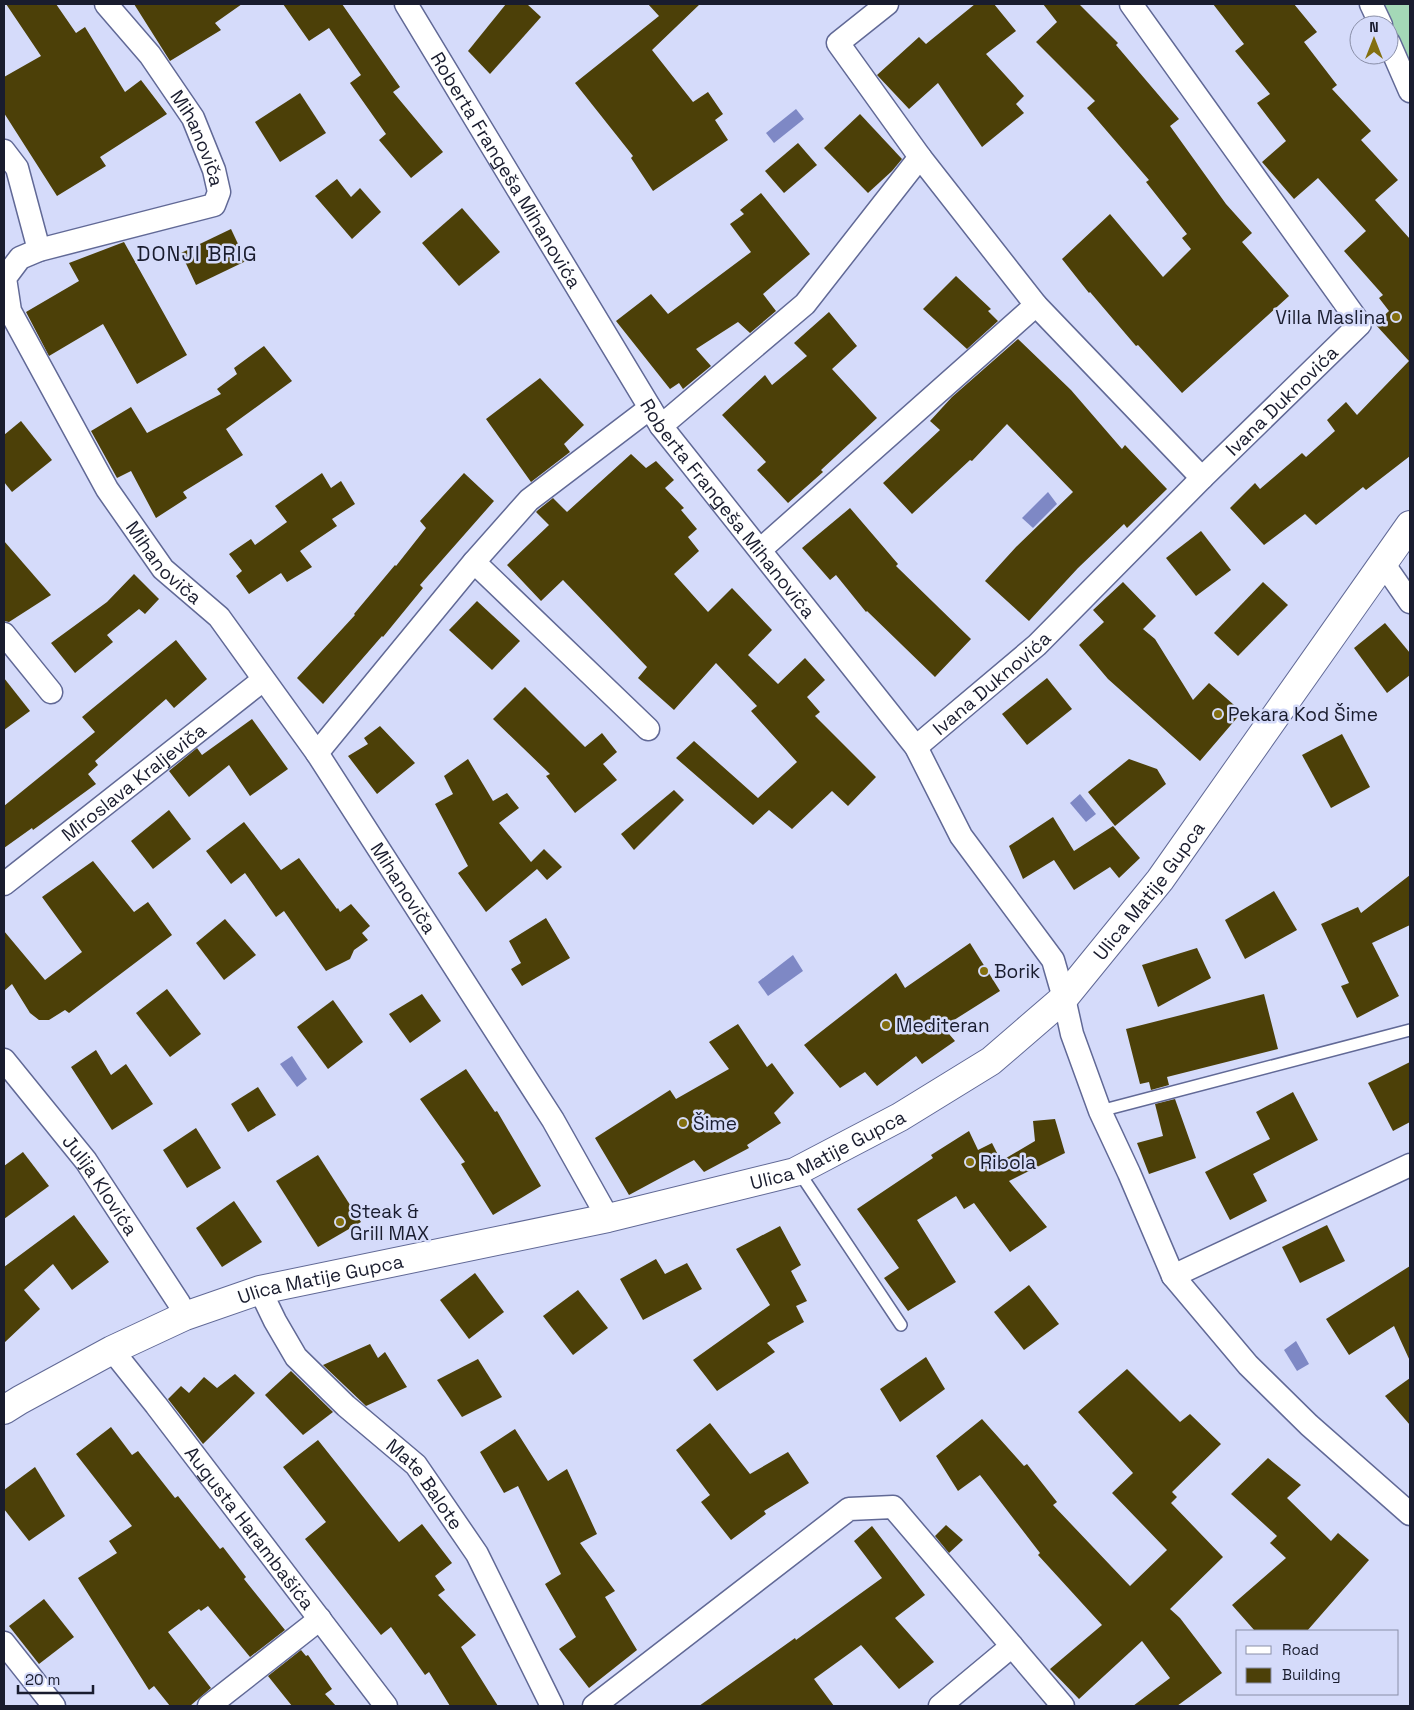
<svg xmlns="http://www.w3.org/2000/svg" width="1414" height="1710" font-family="'Space Grotesk',sans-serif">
  <rect width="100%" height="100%" fill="#d5dbfa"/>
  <path fill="#a4d8b7" d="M 1371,4 L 1410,4 L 1410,91 Z"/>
  <g fill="#7e88c5">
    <path d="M 796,109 L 804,119 L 774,143 L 766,133 Z"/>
    <path d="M 1048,492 L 1057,504 L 1033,528 L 1022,518 Z"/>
    <path d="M 1080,794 L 1096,814 L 1086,822 L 1070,803 Z"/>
    <path d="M 793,955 L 803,971 L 768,996 L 758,982 Z"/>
    <path d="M 292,1056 L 307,1079 L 297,1087 L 280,1064 Z"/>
    <path d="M 1296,1341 L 1309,1364 L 1297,1371 L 1284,1350 Z"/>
  </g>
  <g fill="#4c4008">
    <path d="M 6,4 L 56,4 L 76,33 L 85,27 L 125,92 L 141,80 L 167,114 L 100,157 L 106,166 L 57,196 L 4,113 L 4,77 L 41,56 Z"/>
    <path d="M 134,4 L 242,4 L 215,23 L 221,30 L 170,61 Z"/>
    <path d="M 283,4 L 342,4 L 400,87 L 393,92 L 443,152 L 411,178 L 379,140 L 386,134 L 350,83 L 361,75 L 329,28 L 309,41 Z"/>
    <path d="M 506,4 L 527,4 L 541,17 L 490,74 L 468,51 Z"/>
    <path d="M 648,4 L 700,4 L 652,50 L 693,102 L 708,92 L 723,114 L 715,120 L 728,140 L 653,191 L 631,158 L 633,156 L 575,83 L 659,16 Z"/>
    <path d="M 975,4 L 994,4 L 1016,31 L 986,54 L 1024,96 L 1016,104 L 1024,113 L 982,147 L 938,83 L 909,109 L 877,75 L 919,37 L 926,44 Z"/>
    <path d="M 1043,4 L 1079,4 L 1118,43 L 1116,45 L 1179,119 L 1170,126 L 1226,204 L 1252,233 L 1242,242 L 1289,296 L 1182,393 L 1138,345 L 1136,346 L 1090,292 L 1089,293 L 1062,259 L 1110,214 L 1163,277 L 1191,249 L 1182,238 L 1187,234 L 1146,182 L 1149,180 L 1087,108 L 1095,101 L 1036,42 L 1057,22 Z"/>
    <path d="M 1213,4 L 1294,4 L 1317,32 L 1304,42 L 1337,85 L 1332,89 L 1371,131 L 1361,140 L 1398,180 L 1375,200 L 1410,239 L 1410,456 L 1366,490 L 1363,487 L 1316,525 L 1305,514 L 1264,545 L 1230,508 L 1255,483 L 1260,489 L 1302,453 L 1306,457 L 1335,431 L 1327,420 L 1346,402 L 1357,415 L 1409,361 L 1375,324 L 1389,311 L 1379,298 L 1383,295 L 1344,251 L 1366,231 L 1318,178 L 1294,199 L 1262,162 L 1286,141 L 1257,103 L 1270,94 L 1235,51 L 1244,44 Z"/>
    <path d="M 300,93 L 326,133 L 280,162 L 255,122 Z"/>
    <path d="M 860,114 L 902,159 L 892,171 L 868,193 L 824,148 Z"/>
    <path d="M 798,143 L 817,165 L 784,193 L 765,171 Z"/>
    <path d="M 337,179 L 351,197 L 360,188 L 381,212 L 352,239 L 315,196 Z"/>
    <path d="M 761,193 L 810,254 L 763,294 L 776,311 L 750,333 L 738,322 L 696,349 L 711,366 L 683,389 L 679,383 L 670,389 L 616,321 L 651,294 L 668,314 L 751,252 L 730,224 L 744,214 L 740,210 Z"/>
    <path d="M 462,208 L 500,252 L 459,286 L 422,243 Z"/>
    <path d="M 231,229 L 246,261 L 196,285 L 181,253 Z"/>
    <path d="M 124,242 L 187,355 L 137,384 L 103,324 L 49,356 L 26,312 L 79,281 L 69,263 Z"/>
    <path d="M 956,276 L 991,309 L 988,311 L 998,321 L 967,349 L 923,309 Z"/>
    <path d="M 829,312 L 857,346 L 832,369 L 877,418 L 821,470 L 823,472 L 788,503 L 757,470 L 766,462 L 722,415 L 765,375 L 772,385 L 807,356 L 794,343 Z"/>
    <path d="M 1018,339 L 1071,390 L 1122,449 L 1125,445 L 1167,489 L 1127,528 L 1124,524 L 1078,568 L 1029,621 L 985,581 L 1016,547 L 1073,492 L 1007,424 L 972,461 L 970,460 L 912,514 L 883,483 L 940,430 L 930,421 L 952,397 Z"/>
    <path d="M 264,346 L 292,381 L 226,429 L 243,455 L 183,492 L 187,498 L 156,518 L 131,471 L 117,478 L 91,431 L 131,407 L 147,433 L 221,394 L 217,389 L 237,374 L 234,368 Z"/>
    <path d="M 540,378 L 584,425 L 564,444 L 570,452 L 531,482 L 486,419 Z"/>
    <path d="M 21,421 L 52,460 L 12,492 L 4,482 L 4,435 Z"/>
    <path d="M 631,454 L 646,468 L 656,461 L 674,480 L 665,488 L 684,508 L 681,510 L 697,529 L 688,537 L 699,551 L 674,574 L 708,612 L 732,588 L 772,630 L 748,655 L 778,684 L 805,658 L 825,680 L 807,697 L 820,712 L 815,716 L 876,777 L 848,806 L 832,791 L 792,829 L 769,810 L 753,825 L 676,758 L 694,741 L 758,798 L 797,762 L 751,711 L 757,706 L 716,663 L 674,710 L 638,678 L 647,667 L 563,580 L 541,601 L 507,565 L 549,525 L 536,512 L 538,510 L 553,498 L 567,512 Z"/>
    <path d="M 322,473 L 331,488 L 341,481 L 355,504 L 332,519 L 337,526 L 300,551 L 312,567 L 287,582 L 281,573 L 249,594 L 236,576 L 242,571 L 229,554 L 251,539 L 255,545 L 287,522 L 275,506 Z"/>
    <path d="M 464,473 L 494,501 L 420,585 L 423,588 L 383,637 L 382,636 L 323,704 L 297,678 L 355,615 L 354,614 L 395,565 L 396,566 L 426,528 L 420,521 Z"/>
    <path d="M 850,508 L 898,564 L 896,566 L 971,639 L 935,677 L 867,611 L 866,612 L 836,575 L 830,580 L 802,548 Z"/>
    <path d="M 1201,531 L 1231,570 L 1196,596 L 1166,558 Z"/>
    <path d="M 4,541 L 51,595 L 9,622 L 4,621 Z"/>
    <path d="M 134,574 L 159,599 L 145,614 L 139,609 L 107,635 L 113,642 L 75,673 L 51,643 L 107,602 Z"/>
    <path d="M 1123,582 L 1156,616 L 1143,629 L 1155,639 L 1193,700 L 1209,683 L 1242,712 L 1200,761 L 1108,679 L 1079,645 L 1104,622 L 1093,610 Z"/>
    <path d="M 1263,582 L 1288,605 L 1238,656 L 1214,633 Z"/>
    <path d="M 477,601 L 520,641 L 492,670 L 449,630 Z"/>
    <path d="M 1385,623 L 1410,653 L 1410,675 L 1387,693 L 1354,648 Z"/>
    <path d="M 176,640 L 207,679 L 174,708 L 166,699 L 95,761 L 98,765 L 88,774 L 96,784 L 33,830 L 32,828 L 4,848 L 4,806 L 95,732 L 82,717 Z"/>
    <path d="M 4,678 L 30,711 L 4,730 Z"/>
    <path d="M 1047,678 L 1072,709 L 1027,745 L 1002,714 Z"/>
    <path d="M 525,687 L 585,747 L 602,733 L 617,752 L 603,764 L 617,780 L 575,813 L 546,776 L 550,774 L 493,719 Z"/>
    <path d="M 252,719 L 288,769 L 250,796 L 229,765 L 189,797 L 169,771 L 197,748 L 202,755 Z"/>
    <path d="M 380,726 L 415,763 L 377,794 L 348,756 L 368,744 L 364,738 Z"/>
    <path d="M 1342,734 L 1370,787 L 1331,808 L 1302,755 Z"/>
    <path d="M 468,759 L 493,801 L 507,793 L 519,808 L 499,823 L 531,862 L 544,849 L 562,867 L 547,880 L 537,869 L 486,912 L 458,873 L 468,866 L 435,804 L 453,794 L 444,776 Z"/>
    <path d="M 1129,759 L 1157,769 L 1166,784 L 1115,826 L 1088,792 Z"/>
    <path d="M 674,790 L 684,800 L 634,850 L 621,834 Z"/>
    <path d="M 169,810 L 191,839 L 153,869 L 131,841 Z"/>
    <path d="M 1053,817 L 1074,851 L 1113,826 L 1140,858 L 1119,878 L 1110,867 L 1074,890 L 1054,860 L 1023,879 L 1009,846 Z"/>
    <path d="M 244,822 L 281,870 L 299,858 L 337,909 L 338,908 L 340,912 L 351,904 L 370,926 L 362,933 L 368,940 L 354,950 L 350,959 L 326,971 L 284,911 L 276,917 L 245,873 L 231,884 L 206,851 Z"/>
    <path d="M 93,861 L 134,912 L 148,902 L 172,935 L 69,1013 L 65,1010 L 49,1020 L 39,1020 L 30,1013 L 12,984 L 4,991 L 4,931 L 45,980 L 82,952 L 42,897 Z"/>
    <path d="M 1410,875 L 1410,925 L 1372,943 L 1399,996 L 1357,1018 L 1341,986 L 1349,983 L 1321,924 L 1358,907 L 1361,913 Z"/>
    <path d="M 1274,891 L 1297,930 L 1245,959 L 1225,920 Z"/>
    <path d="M 546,918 L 570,958 L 522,986 L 511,969 L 521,963 L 509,941 Z"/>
    <path d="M 225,919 L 256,955 L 224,980 L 196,943 Z"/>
    <path d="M 970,943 L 1000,991 L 943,1027 L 955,1041 L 922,1064 L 916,1056 L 877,1086 L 865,1072 L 840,1088 L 804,1045 L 896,973 L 905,988 Z"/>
    <path d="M 1197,948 L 1211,978 L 1158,1007 L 1142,965 Z"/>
    <path d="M 167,989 L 201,1034 L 170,1057 L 136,1013 Z"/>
    <path d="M 422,994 L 441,1021 L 410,1043 L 389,1014 Z"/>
    <path d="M 1264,994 L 1278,1049 L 1167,1077 L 1169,1085 L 1151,1090 L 1149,1082 L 1140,1084 L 1126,1029 Z"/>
    <path d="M 333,1000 L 363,1042 L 328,1069 L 297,1027 Z"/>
    <path d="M 738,1024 L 767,1067 L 772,1063 L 794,1093 L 774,1113 L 781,1123 L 747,1145 L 749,1148 L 704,1172 L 694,1160 L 629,1195 L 595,1138 L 670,1090 L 676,1099 L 729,1069 L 709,1042 Z"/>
    <path d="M 96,1050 L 111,1075 L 126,1064 L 153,1104 L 112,1130 L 71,1067 Z"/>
    <path d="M 1410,1062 L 1410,1122 L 1393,1131 L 1368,1083 Z"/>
    <path d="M 466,1069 L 495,1112 L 497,1111 L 541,1186 L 493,1215 L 461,1164 L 465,1162 L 420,1099 Z"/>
    <path d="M 258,1087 L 276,1115 L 248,1132 L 231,1104 Z"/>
    <path d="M 1293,1092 L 1318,1140 L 1253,1174 L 1267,1201 L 1230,1220 L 1205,1172 L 1270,1139 L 1256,1112 Z"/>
    <path d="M 1175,1099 L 1196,1158 L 1149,1174 L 1137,1143 L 1163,1136 L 1155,1104 Z"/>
    <path d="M 1055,1119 L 1065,1153 L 1009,1181 L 1047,1227 L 1010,1252 L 974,1203 L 964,1209 L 956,1196 L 917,1220 L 956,1282 L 908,1311 L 884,1278 L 899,1268 L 857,1209 L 933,1158 L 931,1155 L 969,1131 L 978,1150 L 992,1143 L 1001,1161 L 1035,1141 L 1033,1121 Z"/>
    <path d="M 196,1128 L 221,1168 L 187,1188 L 163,1150 Z"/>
    <path d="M 23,1152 L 49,1186 L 4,1219 L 4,1166 Z"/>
    <path d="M 318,1155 L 361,1222 L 318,1247 L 276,1181 Z"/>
    <path d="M 234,1201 L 262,1242 L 222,1267 L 196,1228 Z"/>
    <path d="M 74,1215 L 109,1262 L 72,1290 L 53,1264 L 24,1290 L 40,1309 L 4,1343 L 4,1267 Z"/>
    <path d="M 1327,1225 L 1345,1261 L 1300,1283 L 1282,1247 Z"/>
    <path d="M 780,1226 L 801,1265 L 791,1271 L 807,1301 L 796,1306 L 804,1322 L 767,1343 L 775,1352 L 717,1391 L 693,1360 L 770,1305 L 736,1249 Z"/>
    <path d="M 656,1259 L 665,1274 L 687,1263 L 702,1289 L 643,1320 L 620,1279 Z"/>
    <path d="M 1410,1266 L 1410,1361 L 1394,1326 L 1349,1355 L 1326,1319 Z"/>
    <path d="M 475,1273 L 504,1312 L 469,1339 L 440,1300 Z"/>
    <path d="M 1029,1285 L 1059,1324 L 1024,1350 L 994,1312 Z"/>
    <path d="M 578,1290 L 608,1328 L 573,1355 L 543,1316 Z"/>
    <path d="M 370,1344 L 378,1358 L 385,1352 L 407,1387 L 366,1406 L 323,1365 Z"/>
    <path d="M 926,1357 L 945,1389 L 900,1422 L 880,1389 Z"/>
    <path d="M 478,1359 L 502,1397 L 462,1417 L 437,1380 Z"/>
    <path d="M 1127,1369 L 1180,1422 L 1190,1414 L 1221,1444 L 1172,1492 L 1177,1497 L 1171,1503 L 1223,1557 L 1170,1609 L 1180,1618 L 1222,1673 L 1177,1706 L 1133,1706 L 1170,1678 L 1142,1641 L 1079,1699 L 1050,1669 L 1102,1625 L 1038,1555 L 1040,1553 L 980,1475 L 958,1491 L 936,1456 L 982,1419 L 1024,1466 L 1027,1464 L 1057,1502 L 1053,1505 L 1130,1586 L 1167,1550 L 1112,1493 L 1133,1473 L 1078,1412 Z"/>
    <path d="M 291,1371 L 333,1412 L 303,1435 L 265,1395 Z"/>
    <path d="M 235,1374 L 255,1393 L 203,1444 L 168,1399 L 181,1386 L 189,1393 L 204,1377 L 217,1388 Z"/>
    <path d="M 1410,1378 L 1410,1425 L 1385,1396 Z"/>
    <path d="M 710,1423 L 750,1474 L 788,1452 L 809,1483 L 764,1511 L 766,1514 L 731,1540 L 701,1502 L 710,1495 L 676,1450 Z"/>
    <path d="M 111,1427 L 132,1455 L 138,1451 L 175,1498 L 178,1496 L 220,1549 L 223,1547 L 246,1577 L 244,1579 L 285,1630 L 250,1657 L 208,1606 L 201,1611 L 199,1609 L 168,1632 L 211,1688 L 190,1706 L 170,1706 L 154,1686 L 149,1690 L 78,1578 L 117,1553 L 109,1541 L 132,1526 L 76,1454 Z"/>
    <path d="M 515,1429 L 548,1481 L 567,1469 L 597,1534 L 580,1543 L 615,1591 L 605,1597 L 637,1650 L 589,1688 L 559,1649 L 576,1637 L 545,1584 L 561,1574 L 518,1486 L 504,1493 L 480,1452 Z"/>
    <path d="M 318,1440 L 399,1542 L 422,1524 L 452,1563 L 435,1576 L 445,1590 L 438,1595 L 476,1635 L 461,1647 L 498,1706 L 450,1706 L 429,1672 L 425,1675 L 391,1627 L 381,1635 L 305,1539 L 326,1522 L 283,1467 Z"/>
    <path d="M 1268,1458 L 1301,1485 L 1287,1498 L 1331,1541 L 1338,1533 L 1369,1560 L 1307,1631 L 1255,1631 L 1232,1605 L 1286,1558 L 1270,1543 L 1277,1536 L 1231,1494 Z"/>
    <path d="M 35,1467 L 65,1516 L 29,1541 L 4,1509 L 4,1490 Z"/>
    <path d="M 946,1525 L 963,1540 L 949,1553 L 935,1536 Z"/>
    <path d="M 872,1526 L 925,1595 L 895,1618 L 934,1662 L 899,1689 L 861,1645 L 814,1679 L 834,1706 L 699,1706 L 795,1638 L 796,1640 L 882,1578 L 854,1541 Z"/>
    <path d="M 44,1599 L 74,1637 L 39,1664 L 9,1626 Z"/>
    <path d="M 301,1650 L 306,1656 L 308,1655 L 332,1689 L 325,1694 L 336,1706 L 292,1706 L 268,1676 Z"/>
  </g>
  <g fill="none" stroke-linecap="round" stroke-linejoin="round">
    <g stroke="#616996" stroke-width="14">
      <g id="lane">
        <path d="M 1100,1111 L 1410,1030"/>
        <path d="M 795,1172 L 805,1181 L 901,1325"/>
      </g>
    </g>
    <g stroke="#616996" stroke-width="25">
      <g id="street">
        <path id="s1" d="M 106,4 L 150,55 L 193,118 L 214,170 L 219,192 L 214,205 L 39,250 L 20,258 L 5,278 L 10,311 L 107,489 L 163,569 L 219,617 L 317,753 L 553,1120 L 608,1218"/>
        <path id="s2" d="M 406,4 L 661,426 L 916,747 L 961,836 L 1053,960 L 1064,998 L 1072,1034 L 1100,1111 L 1129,1173 L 1173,1276 L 1248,1365 L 1309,1425 L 1410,1514"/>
        <path d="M 887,4 L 838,43 L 920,157 L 1036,305 L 1202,478"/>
        <path d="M 1371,4 L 1381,25"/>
        <path d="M 1389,43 L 1410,91"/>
        <path d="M 4,151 L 17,168 L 39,250"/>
        <path d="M 661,426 L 805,304 L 920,157"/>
        <path d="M 760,550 L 1036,305"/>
        <path d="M 474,562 L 648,729"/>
        <path d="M 1383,563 L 1410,602"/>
        <path d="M 4,634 L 51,692"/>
        <path id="s3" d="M 916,747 L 1037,645 L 1202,478 L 1360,324 L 1131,4"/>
        <path d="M 317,753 L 474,562 L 529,500 L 650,408"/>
        <path id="s4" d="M 4,884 L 263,680"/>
        <path id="s5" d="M 4,1060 L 86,1161 L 179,1303 L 185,1316"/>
        <path d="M 1173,1276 L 1410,1165"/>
        <path id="s6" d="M 260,1290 L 275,1321 L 296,1357 L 346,1406 L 416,1465 L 477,1554 L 552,1706"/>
        <path id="s7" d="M 112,1350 L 156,1405 L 386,1706"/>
        <path d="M 4,1643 L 54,1706"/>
        <path d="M 1012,1646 L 1063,1706"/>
        <path d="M 209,1706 L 320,1619"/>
        <path d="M 594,1706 L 849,1509 L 893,1507 L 1012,1646 L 940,1706"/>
      </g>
    </g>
    <g stroke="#616996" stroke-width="30">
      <g id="secondary">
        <path id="s8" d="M 4,1410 L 20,1400 L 112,1350 L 185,1316 L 260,1290 L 608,1218 L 795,1172 L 900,1117 L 991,1061 L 1064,998 L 1160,880 L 1410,525"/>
      </g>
    </g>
    <use href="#lane" stroke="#fff" stroke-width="11"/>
    <use href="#street" stroke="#fff" stroke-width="22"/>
    <use href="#secondary" stroke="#fff" stroke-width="28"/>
  </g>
  <g fill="#836f0e" stroke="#d5dbfa" stroke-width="2">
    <circle cx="1396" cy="317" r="5"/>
    <circle cx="1218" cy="714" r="5"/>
    <circle cx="984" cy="971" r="5"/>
    <circle cx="886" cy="1025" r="5"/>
    <circle cx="683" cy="1123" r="5"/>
    <circle cx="970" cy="1162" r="5"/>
    <circle cx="340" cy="1222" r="5"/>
  </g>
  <g text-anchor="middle" stroke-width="5" stroke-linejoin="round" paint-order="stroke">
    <g font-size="19" fill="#191c2e" stroke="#d5dbfa">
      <text dy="7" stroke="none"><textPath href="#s1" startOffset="164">Mihanoviča</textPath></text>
      <text dy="7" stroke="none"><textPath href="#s2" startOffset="194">Roberta Frangeša Mihanovića</textPath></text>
      <text dy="7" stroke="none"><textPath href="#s3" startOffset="504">Ivana Duknovića</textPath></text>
      <text dy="7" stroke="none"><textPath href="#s2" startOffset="599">Roberta Frangeša Mihanovića</textPath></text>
      <text dy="7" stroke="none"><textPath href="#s1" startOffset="792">Mihanoviča</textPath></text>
      <text dy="7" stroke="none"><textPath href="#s3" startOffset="99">Ivana Duknovića</textPath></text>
      <text dy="7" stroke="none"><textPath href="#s4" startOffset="165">Miroslava Kraljeviča</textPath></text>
      <text dy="7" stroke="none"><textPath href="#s1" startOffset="1198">Mihanoviča</textPath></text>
      <text dy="7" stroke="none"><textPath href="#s8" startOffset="1290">Ulica Matije Gupca</textPath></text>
      <text dy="7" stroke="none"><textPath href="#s8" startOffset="870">Ulica Matije Gupca</textPath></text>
      <text dy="7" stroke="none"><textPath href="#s5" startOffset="158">Julija Klovića</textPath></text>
      <text dy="7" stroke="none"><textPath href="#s8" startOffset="345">Ulica Matije Gupca</textPath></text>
      <text dy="7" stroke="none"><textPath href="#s6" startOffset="258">Mate Balote</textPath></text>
      <text dy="7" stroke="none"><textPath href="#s7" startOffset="225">Augusta Harambašića</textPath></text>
    </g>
    <g font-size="19" fill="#191c2e" stroke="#d5dbfa" text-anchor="start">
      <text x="1386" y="324" text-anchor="end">Villa Maslina</text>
      <text x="1228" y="721">Pekara Kod Šime</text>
      <text x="994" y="978">Borik</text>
      <text x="896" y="1032">Mediteran</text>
      <text x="693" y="1130">Šime</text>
      <text x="980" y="1169">Ribola</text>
      <text x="350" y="1218">Steak &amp;<tspan x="350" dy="22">Grill MAX</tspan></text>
    </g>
    <g font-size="21" letter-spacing="1" fill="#191c2e" stroke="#d5dbfa">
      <text x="197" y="261">DONJI BRIG</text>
    </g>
  </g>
  <rect width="1414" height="1710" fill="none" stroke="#191c2e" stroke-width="10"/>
  <rect x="1236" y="1630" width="162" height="65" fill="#d5dbfa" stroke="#8a8fa8"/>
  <rect x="1246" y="1646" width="25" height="8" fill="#ffffff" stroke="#8a8fa8"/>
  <text x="1282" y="1655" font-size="15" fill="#191c2e">Road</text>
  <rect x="1246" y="1668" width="25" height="15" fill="#4c4008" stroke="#8a8fa8"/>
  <text x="1282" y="1680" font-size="15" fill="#191c2e">Building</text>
  <g transform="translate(1374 40)"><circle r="24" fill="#d5dbfa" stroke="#8a8fa8"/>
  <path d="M0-4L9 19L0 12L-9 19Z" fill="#836f0e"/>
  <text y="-8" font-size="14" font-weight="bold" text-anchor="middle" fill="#191c2e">N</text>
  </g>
  <path d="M18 1685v8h75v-8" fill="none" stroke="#191c2e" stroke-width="2.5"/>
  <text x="25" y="1685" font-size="15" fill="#191c2e" stroke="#d5dbfa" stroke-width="4" paint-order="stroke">20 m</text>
</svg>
